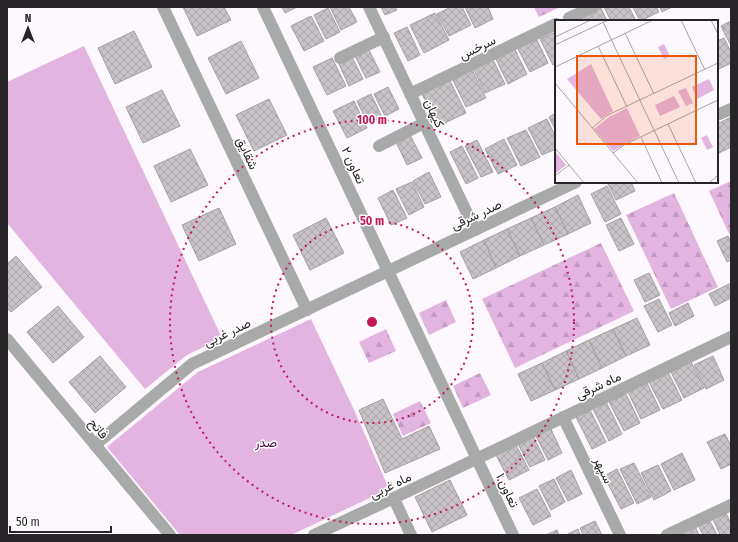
<svg xmlns="http://www.w3.org/2000/svg" width="738" height="542" font-family="'Fira Sans Condensed',Vazirmatn,sans-serif">
  <defs>
    <pattern id="forest-firs" width="22" height="20" patternUnits="userSpaceOnUse"><rect width="22" height="20" fill="#e4b4e0"/><path d="M5 1l3.5 6h-7zM16 11l3.5 6h-7z" fill="#c49bc0"/></pattern>
    <pattern id="building-cross-hatch" width="8" height="8" patternUnits="userSpaceOnUse"><rect width="8" height="8" fill="#c8c2c7"/><path d="M0 0l8 8M0 8l8-8" fill="none" stroke="#aca7ab"/></pattern>
  </defs>
  <rect width="100%" height="100%" fill="#fdf8fd"/>
  <g fill="#e4b4e0">
    <path d="M 84,46 L 222,338 L 187,355 L 145,389 L 7,223 L 7,82 Z"/>
    <path d="M 311,319 L 355,412 L 389,489 L 291,535 L 180,535 L 107,447 L 198,372 Z"/>
  </g>
  <g fill="url(#forest-firs)">
    <path d="M 534,7 L 560,7 L 539,17 Z"/>
    <path d="M 731,181 L 731,238 L 709,191 Z"/>
    <path d="M 674,193 L 718,287 L 671,309 L 626,215 Z"/>
    <path d="M 601,243 L 634,311 L 515,368 L 482,299 Z"/>
    <path d="M 446,300 L 456,322 L 429,335 L 419,313 Z"/>
    <path d="M 386,329 L 396,351 L 369,363 L 359,342 Z"/>
    <path d="M 480,373 L 491,395 L 463,408 L 453,386 Z"/>
    <path d="M 420,401 L 431,423 L 403,436 L 393,414 Z"/>
  </g>
  <g fill="url(#building-cross-hatch)" stroke="#a39ea2">
    <path d="M 183,7 L 224,7 L 231,20 L 197,36 Z"/>
    <path d="M 282,7 L 297,7 L 285,13 Z"/>
    <path d="M 330,7 L 349,7 L 357,22 L 341,30 Z"/>
    <path d="M 381,7 L 395,7 L 397,10 L 385,15 Z"/>
    <path d="M 451,7 L 462,7 L 471,25 L 449,36 L 437,14 Z"/>
    <path d="M 465,7 L 488,7 L 493,19 L 475,28 Z"/>
    <path d="M 604,7 L 629,7 L 636,21 L 611,21 Z"/>
    <path d="M 633,7 L 656,7 L 659,12 L 640,21 Z"/>
    <path d="M 660,7 L 672,7 L 662,12 Z"/>
    <path d="M 328,8 L 340,32 L 326,39 L 314,15 Z"/>
    <path d="M 601,8 L 607,21 L 579,21 L 578,19 Z"/>
    <path d="M 435,13 L 449,40 L 424,53 L 410,25 Z"/>
    <path d="M 311,16 L 324,41 L 304,51 L 291,26 Z"/>
    <path d="M 731,21 L 731,46 L 721,26 Z"/>
    <path d="M 407,27 L 420,55 L 408,61 L 394,33 Z"/>
    <path d="M 134,31 L 152,67 L 115,84 L 98,48 Z"/>
    <path d="M 556,32 L 556,64 L 553,65 L 540,39 Z"/>
    <path d="M 536,38 L 548,63 L 530,72 L 517,47 Z"/>
    <path d="M 724,38 L 731,52 L 731,63 L 719,69 L 717,65 L 717,41 Z"/>
    <path d="M 241,41 L 259,78 L 226,94 L 208,58 Z"/>
    <path d="M 368,48 L 380,72 L 366,78 L 354,54 Z"/>
    <path d="M 514,48 L 527,74 L 508,84 L 495,57 Z"/>
    <path d="M 351,55 L 363,79 L 349,86 L 338,62 Z"/>
    <path d="M 332,58 L 346,86 L 327,95 L 313,67 Z"/>
    <path d="M 492,58 L 505,84 L 485,93 L 473,68 Z"/>
    <path d="M 471,68 L 486,98 L 466,107 L 452,78 Z"/>
    <path d="M 449,79 L 466,113 L 438,126 L 421,92 Z"/>
    <path d="M 388,87 L 399,109 L 385,116 L 374,94 Z"/>
    <path d="M 162,90 L 180,126 L 143,143 L 126,107 Z"/>
    <path d="M 371,94 L 382,117 L 368,124 L 357,101 Z"/>
    <path d="M 269,99 L 287,135 L 254,151 L 236,115 Z"/>
    <path d="M 354,101 L 367,128 L 347,138 L 333,111 Z"/>
    <path d="M 556,113 L 556,131 L 549,117 Z"/>
    <path d="M 731,117 L 731,147 L 717,154 L 717,124 Z"/>
    <path d="M 547,119 L 556,138 L 556,149 L 542,155 L 528,128 Z"/>
    <path d="M 526,130 L 540,157 L 521,166 L 507,138 Z"/>
    <path d="M 410,135 L 422,158 L 407,165 L 396,142 Z"/>
    <path d="M 504,139 L 517,165 L 498,174 L 485,149 Z"/>
    <path d="M 477,140 L 493,172 L 481,177 L 465,146 Z"/>
    <path d="M 462,146 L 478,178 L 466,184 L 450,152 Z"/>
    <path d="M 190,149 L 208,185 L 171,202 L 154,166 Z"/>
    <path d="M 429,172 L 441,197 L 425,204 L 413,181 Z"/>
    <path d="M 412,182 L 424,207 L 409,215 L 396,189 Z"/>
    <path d="M 611,182 L 631,182 L 635,191 L 616,200 L 608,184 Z"/>
    <path d="M 607,186 L 621,214 L 605,222 L 591,194 Z"/>
    <path d="M 393,190 L 407,218 L 391,225 L 378,198 Z"/>
    <path d="M 578,195 L 591,223 L 568,234 L 555,207 Z"/>
    <path d="M 555,207 L 568,234 L 544,245 L 531,218 Z"/>
    <path d="M 219,208 L 236,244 L 199,261 L 182,225 Z"/>
    <path d="M 326,218 L 344,253 L 310,270 L 293,235 Z"/>
    <path d="M 531,218 L 544,245 L 520,256 L 507,229 Z"/>
    <path d="M 621,218 L 634,244 L 619,251 L 606,225 Z"/>
    <path d="M 507,229 L 520,256 L 496,268 L 484,240 Z"/>
    <path d="M 728,236 L 731,242 L 731,260 L 727,262 L 717,241 Z"/>
    <path d="M 484,240 L 496,268 L 473,279 L 460,252 Z"/>
    <path d="M 16,256 L 42,287 L 11,312 L 7,308 L 7,264 Z"/>
    <path d="M 649,273 L 660,295 L 645,302 L 634,280 Z"/>
    <path d="M 731,283 L 731,298 L 715,306 L 709,294 Z"/>
    <path d="M 659,299 L 672,325 L 658,332 L 644,306 Z"/>
    <path d="M 688,303 L 694,316 L 675,326 L 669,313 Z"/>
    <path d="M 58,306 L 84,337 L 53,363 L 27,332 Z"/>
    <path d="M 637,318 L 650,345 L 626,356 L 613,329 Z"/>
    <path d="M 613,329 L 626,356 L 602,368 L 589,340 Z"/>
    <path d="M 589,340 L 602,368 L 579,379 L 566,351 Z"/>
    <path d="M 566,351 L 579,379 L 555,390 L 542,363 Z"/>
    <path d="M 100,356 L 126,387 L 95,413 L 69,382 Z"/>
    <path d="M 713,356 L 724,380 L 706,389 L 694,365 Z"/>
    <path d="M 691,362 L 704,388 L 684,398 L 671,372 Z"/>
    <path d="M 542,363 L 555,390 L 531,401 L 518,374 Z"/>
    <path d="M 668,372 L 682,400 L 663,409 L 649,382 Z"/>
    <path d="M 647,383 L 660,410 L 641,419 L 628,392 Z"/>
    <path d="M 626,394 L 640,423 L 624,431 L 609,402 Z"/>
    <path d="M 383,399 L 402,439 L 429,426 L 440,449 L 385,473 L 359,410 Z"/>
    <path d="M 606,402 L 622,434 L 609,441 L 593,409 Z"/>
    <path d="M 590,410 L 606,442 L 592,449 L 576,417 Z"/>
    <path d="M 550,427 L 562,453 L 548,460 L 535,434 Z"/>
    <path d="M 725,434 L 731,446 L 731,464 L 721,469 L 707,442 Z"/>
    <path d="M 533,436 L 545,460 L 530,467 L 518,444 Z"/>
    <path d="M 515,443 L 529,470 L 509,480 L 495,453 Z"/>
    <path d="M 682,453 L 695,480 L 674,490 L 661,464 Z"/>
    <path d="M 634,463 L 651,497 L 637,504 L 620,469 Z"/>
    <path d="M 658,465 L 671,491 L 654,500 L 641,473 Z"/>
    <path d="M 617,469 L 634,503 L 621,509 L 604,476 Z"/>
    <path d="M 571,470 L 582,494 L 568,501 L 556,478 Z"/>
    <path d="M 554,479 L 565,502 L 551,510 L 539,486 Z"/>
    <path d="M 450,480 L 467,515 L 432,532 L 415,497 Z"/>
    <path d="M 537,489 L 551,516 L 533,525 L 519,498 Z"/>
    <path d="M 726,513 L 731,524 L 731,535 L 720,535 L 713,519 Z"/>
    <path d="M 709,519 L 717,535 L 703,535 L 698,525 Z"/>
    <path d="M 595,521 L 602,535 L 583,535 L 580,528 Z"/>
    <path d="M 695,526 L 699,535 L 686,535 L 684,531 Z"/>
    <path d="M 578,529 L 580,535 L 566,535 Z"/>
    <path d="M 557,530 L 559,535 L 546,535 Z"/>
  </g>
  <g fill="none" stroke-linecap="round" stroke-linejoin="round">
    <g stroke="#a7aaa9" stroke-width="12">
      <path d="M 163,7 L 307,310"/>
      <path d="M 263,7 L 513,535"/>
      <path d="M 369,7 L 475,230"/>
      <path d="M 569,18 L 593,7"/>
      <path d="M 340,58 L 384,37"/>
      <path d="M 410,94 L 556,24"/>
      <path d="M 717,115 L 731,109"/>
      <path d="M 379,146 L 424,123"/>
      <path d="M 7,339 L 170,535"/>
      <path d="M 563,417 L 620,535"/>
      <path d="M 95,445 L 192,364 L 576,182"/>
      <path d="M 394,499 L 411,535"/>
      <path d="M 314,535 C 454,471 592,403 731,337"/>
      <path d="M 667,535 L 731,505"/>
    </g>
  </g>
  <g fill="none" stroke="#c2185b" stroke-width="2" stroke-dasharray="2 4">
    <circle cx="372" cy="322" r="101"/>
    <circle cx="372" cy="322" r="202"/>
  </g>
  <g text-anchor="middle" stroke-width="3" stroke-linejoin="round" paint-order="stroke">
    <g font-size="13" fill="#272527" stroke="#fff">
      <text transform="translate(477 47) rotate(-26)" y="5">سرخس</text>
      <text transform="translate(435 113) rotate(65)" y="5">کیهان</text>
      <text transform="translate(248 153) rotate(65)" y="5">شقایق</text>
      <text transform="translate(354 165) rotate(65)" y="5">تعاون ۲</text>
      <text transform="translate(476 214) rotate(-25)" y="5">صدر شرقی</text>
      <text transform="translate(227 332) rotate(-25)" y="5">صدر غربی</text>
      <text transform="translate(598 385) rotate(-25)" y="5">ماه شرقی</text>
      <text transform="translate(99 428) rotate(50)" y="5">فاتح</text>
      <text transform="translate(604 470) rotate(65)" y="5">سپهر</text>
      <text transform="translate(390 485) rotate(-26)" y="5">ماه غربی</text>
      <text transform="translate(508 490) rotate(65)" y="5">تعاون ۱</text>
    </g>
    <g font-size="13" fill="#490548" stroke="#fff">
      <text x="266" y="447">صدر</text>
    </g>
  </g>
  <g transform="translate(555 20)">
    <rect width="163" height="163" fill="#fdf8fd"/>
    <path d="M 36,44 L 58,91 L 46,99 L 12,59 ZM 72,88 L 85,116 L 58,131 L 39,109 L 54,97 ZM 0,131 L 11,145 L 0,154 Z" fill="#e4b4e0"/>
    <path d="M 109,24 L 115,36 L 109,39 L 103,27 ZM 154,59 L 159,70 L 142,79 L 137,67 ZM 131,68 L 138,83 L 131,86 L 123,71 ZM 119,76 L 125,87 L 105,96 L 100,85 ZM 152,115 L 158,127 L 152,130 L 146,118 Z" fill="#e4b4e0"/>
    <path fill="none" stroke="#a7a4a7" stroke-width="1" d="M 126,0 L 150,50M 156,0 L 163,14M 48,2 L 124,163M 70,13 L 99,74M 0,17 L 36,0M 0,25 L 53,0M 43,26 L 72,87M 0,47 L 98,0M 0,63 L 83,163M 113,104 L 141,163M 37,108 L 53,95 L 163,43M 86,117 L 107,163M 0,128 L 29,163M 58,133 L 69,125 L 163,80M 0,156 L 14,145M 154,163 L 163,155"/>
    <path fill="#e8590c" fill-opacity="0.15" stroke="#e8590c" stroke-width="2" d="M 22,36 L 141,36 L 141,124 L 22,124 Z"/>
    <rect width="163" height="163" fill="none" stroke="#272527" stroke-width="2"/>
  </g>
  <circle cx="372" cy="322" r="6" fill="#c2185b" stroke="#fff" stroke-width="2"/>
  <g font-size="12" text-anchor="middle" font-weight="bold" fill="#c2185b" stroke="#fff" stroke-width="3" stroke-linejoin="round" paint-order="stroke">
    <text x="372" y="124">100 m</text>
    <text x="372" y="225">50 m</text>
  </g>
  <rect width="738" height="542" fill="none" stroke="#272527" stroke-width="16"/>
  <g transform="translate(28 28)" stroke="#ffffff" stroke-width="3" paint-order="stroke">
  <path d="M0-3L7 15L0 10L-7 15Z" fill="#272527"/>
  <text y="-6" font-size="11" font-weight="bold" text-anchor="middle" fill="#272527">N</text>
  </g>
  <path d="M10 526v6h101v-6" fill="none" stroke="#272527" stroke-width="2"/>
  <text x="16" y="526" font-size="12" fill="#272527" stroke="#ffffff" stroke-width="3" paint-order="stroke">50 m</text>
</svg>
